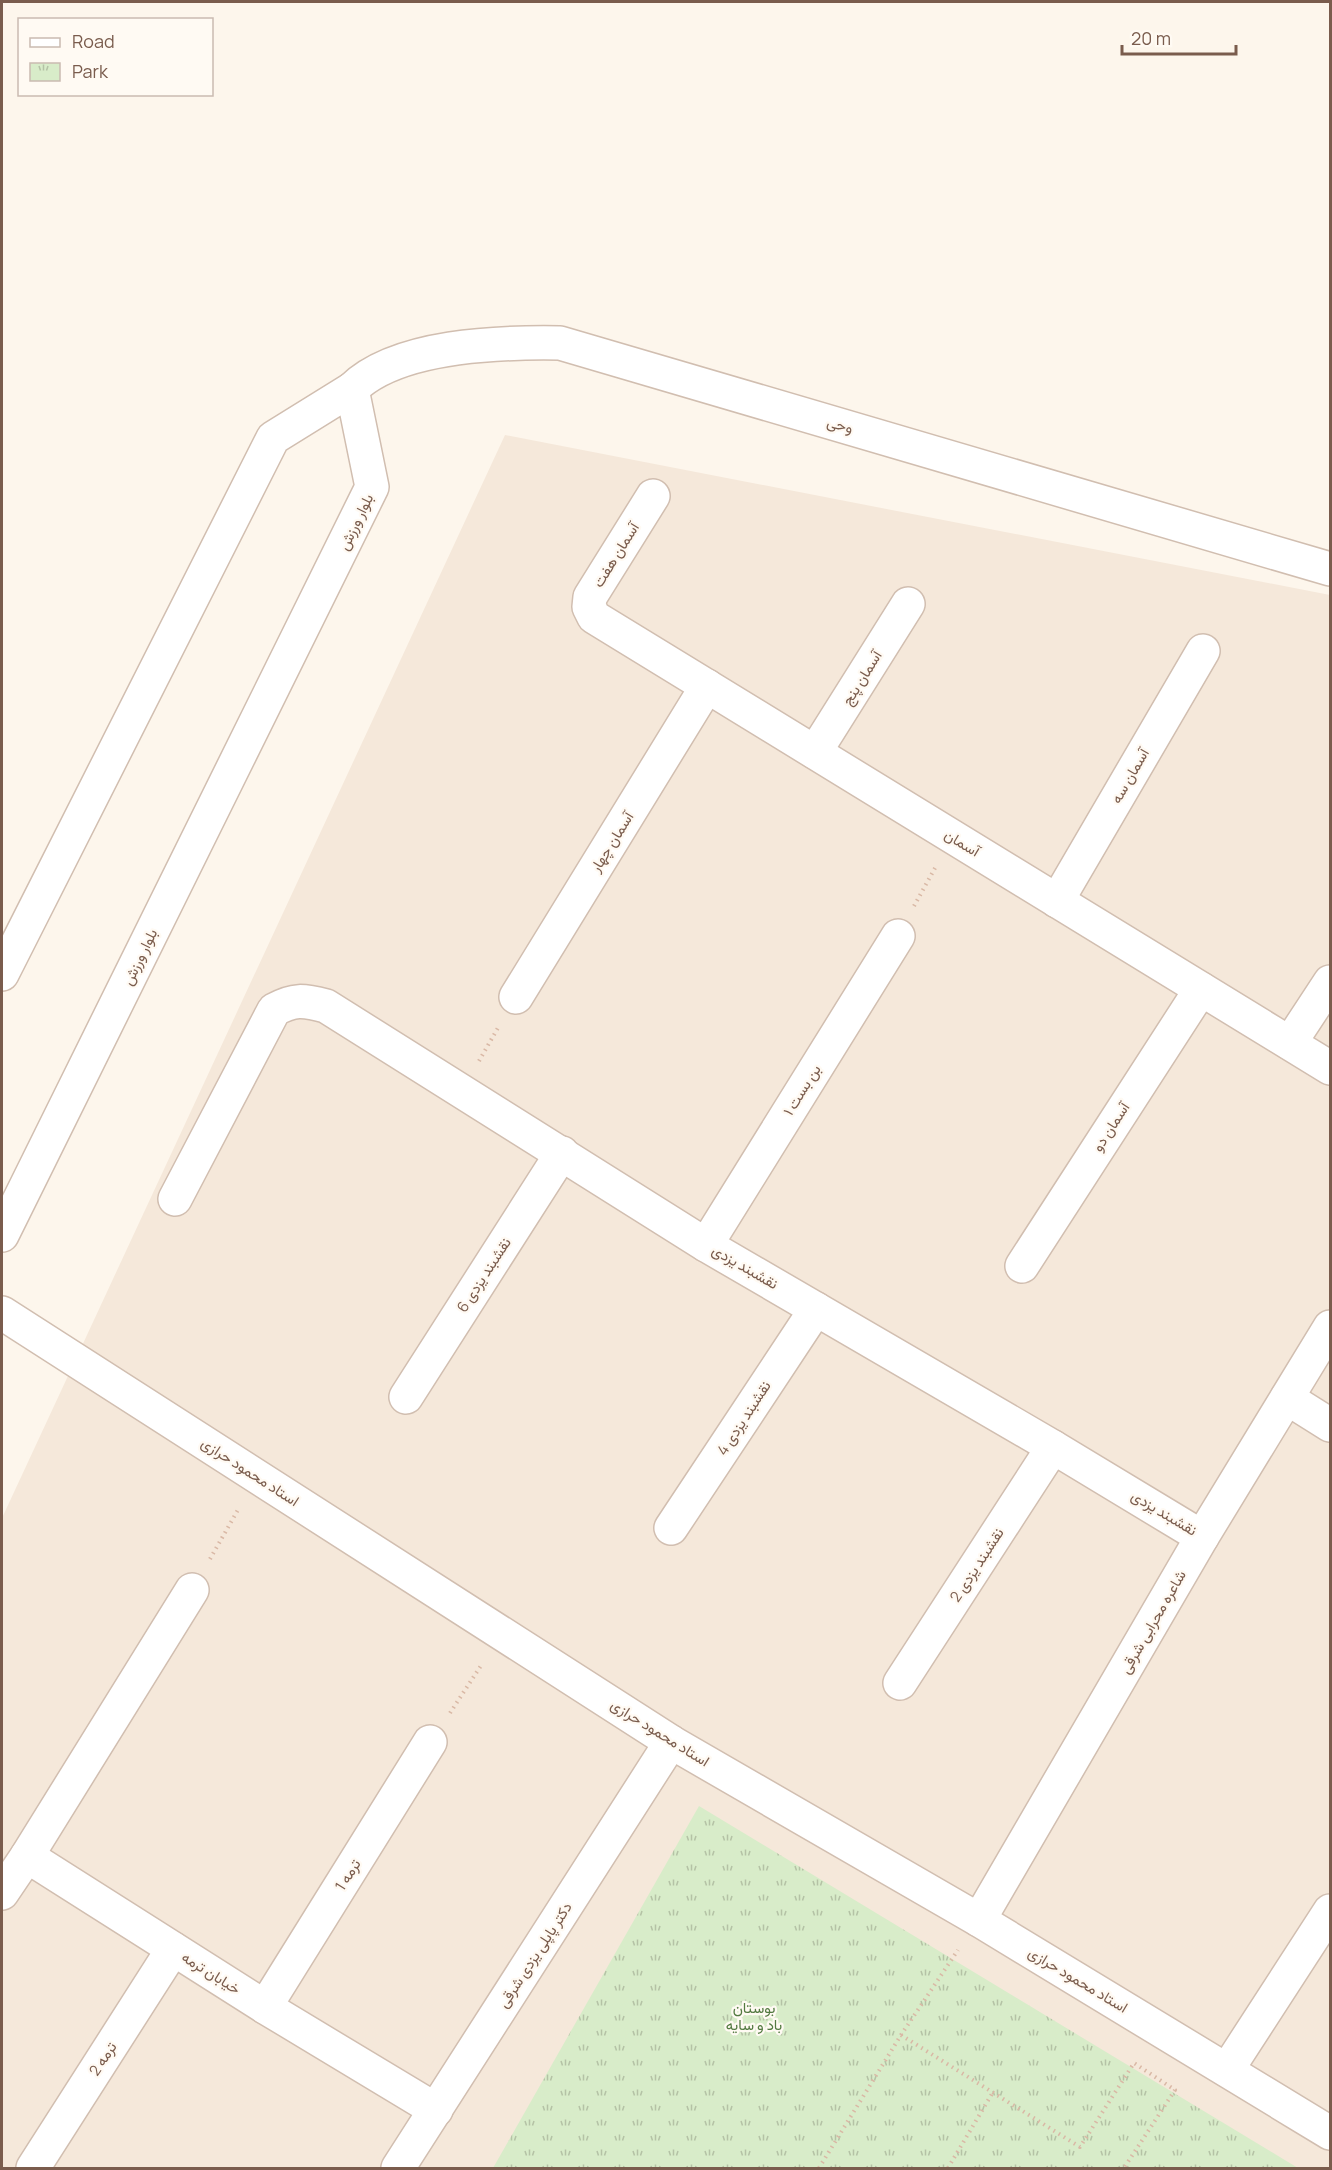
<svg xmlns="http://www.w3.org/2000/svg" width="1332" height="2170" font-family="Manrope,Vazirmatn,sans-serif">
  <defs>
    <pattern id="park-tufts" width="24" height="20" patternUnits="userSpaceOnUse" patternTransform="scale(1.5)"><rect width="24" height="20" fill="#d8ecc9"/><path d="M3 7l-1-3M5 7V3M7 7l1-3M15 17l-1-3M17 17v-4M19 17l1-3" fill="none" stroke="#b4c2a5"/></pattern>
  </defs>
  <rect width="100%" height="100%" fill="#fdf6ec"/>
  <path fill="#f5e8da" d="M 505,435 L 1330,595 L 1330,2168 L 2,2168 L 2,1518 Z"/>
  <path fill="url(#park-tufts)" d="M 699,1806 L 1298,2168 L 493,2168 Z"/>
  <g fill="none" stroke-linecap="round" stroke-linejoin="round">
    <g stroke="#d1beb0" stroke-width="36">
      <g id="minor">
        <path d="M 352,389 C 397,345 499,342 560,343 L 1330,569"/>
        <path d="M 653,496 L 590,597 L 589,607 L 594,617 L 1330,1068"/>
        <path d="M 815,752 L 908,604"/>
        <path d="M 1057,901 L 1203,651"/>
        <path d="M 2,974 L 273,438 L 352,389 L 372,487 L 2,1235"/>
        <path d="M 516,997 L 707,686"/>
        <path d="M 1290,1043 L 1330,982"/>
        <path d="M 175,1199 L 274,1010 C 294,999 303,1000 326,1006 L 706,1245 L 1053,1447 L 1202,1537"/>
        <path d="M 706,1245 L 898,936"/>
        <path d="M 1022,1266 L 1201,989"/>
        <path d="M 2,1313 L 671,1742 L 979,1920 L 1330,2133"/>
        <path d="M 406,1397 L 562,1153"/>
        <path d="M 1287,1398 L 1330,1425"/>
        <path d="M 671,1528 L 816,1309"/>
        <path d="M 900,1683 L 1053,1447"/>
        <path d="M 27,1856 L 192,1590"/>
        <path d="M 2,1893 L 27,1856 L 265,2007 L 436,2110"/>
        <path d="M 979,1920 L 1202,1537 L 1330,1327"/>
        <path d="M 265,2007 L 430,1742"/>
        <path d="M 1227,2070 L 1330,1911"/>
        <path d="M 33,2168 L 173,1949"/>
        <path d="M 398,2168 L 671,1742"/>
      </g>
    </g>
    <g stroke="#d9b8a5" stroke-width="4" stroke-dasharray="1.5 4.5" stroke-linecap="butt">
      <path d="M 914,906 L 935,868"/>
      <path d="M 479,1061 L 499,1026"/>
      <path d="M 210,1559 L 239,1508"/>
      <path d="M 450,1713 L 482,1664"/>
      <path d="M 901,2035 L 1080,2147 L 1134,2063 L 1175,2090 L 1124,2168"/>
      <path d="M 819,2168 L 901,2035 L 958,1950"/>
      <path d="M 948,2168 L 993,2092"/>
    </g>
    <use href="#minor" stroke="#fff" stroke-width="33"/>
  </g>
  <g text-anchor="middle" stroke-width="4.5" stroke-linejoin="round" paint-order="stroke">
    <g font-size="15" fill="#7a5c4d" stroke="#fffaf3">
      <text transform="translate(840 425) rotate(16)" y="5">وحی</text>
      <text transform="translate(356 522) rotate(-64)" y="5">بلوار ورزش</text>
      <text transform="translate(616 555) rotate(-58)" y="5">آسمان هفت</text>
      <text transform="translate(862 678) rotate(-58)" y="5">آسمان پنج</text>
      <text transform="translate(1130 776) rotate(-60)" y="5">آسمان سه</text>
      <text transform="translate(612 842) rotate(-58)" y="5">آسمان چهار</text>
      <text transform="translate(962 843) rotate(31)" y="5">آسمان</text>
      <text transform="translate(140 957) rotate(-64)" y="5">بلوار ورزش</text>
      <text transform="translate(802 1090) rotate(-58)" y="5">بن بست ۱</text>
      <text transform="translate(1111 1127) rotate(-57)" y="5">آسمان دو</text>
      <text transform="translate(745 1267) rotate(30)" y="5">نقشبند یزدی</text>
      <text transform="translate(484 1275) rotate(-57)" y="5">نقشبند یزدی 6</text>
      <text transform="translate(744 1418) rotate(-57)" y="5">نقشبند یزدی 4</text>
      <text transform="translate(250 1472) rotate(33)" y="5">استاد محمود حرازی</text>
      <text transform="translate(1164 1513) rotate(31)" y="5">نقشبند یزدی</text>
      <text transform="translate(977 1565) rotate(-57)" y="5">نقشبند یزدی 2</text>
      <text transform="translate(1153 1622) rotate(-60)" y="5">شاعره محرابی شرقی</text>
      <text transform="translate(660 1733) rotate(32)" y="5">استاد محمود حرازی</text>
      <text transform="translate(348 1875) rotate(-58)" y="5">ترمه 1</text>
      <text transform="translate(535 1955) rotate(-57)" y="5">دکتر پاپلی یزدی شرقی</text>
      <text transform="translate(211 1973) rotate(32)" y="5">خیابان ترمه</text>
      <text transform="translate(1078 1980) rotate(31)" y="5">استاد محمود حرازی</text>
      <text transform="translate(103 2059) rotate(-57)" y="5">ترمه 2</text>
    </g>
    <g font-size="15" fill="#537a41" stroke="#fffaf3">
      <text x="754" y="2013">بوستان<tspan x="754" dy="17">باد و سایه</tspan></text>
    </g>
  </g>
  <rect width="1332" height="2170" fill="none" stroke="#7a5c4d" stroke-width="6"/>
  <rect x="18" y="18" width="195" height="78" fill="#fffaf3" stroke="#cabbb1" stroke-width="1.5"/>
  <rect x="30" y="38" width="30" height="9" fill="#ffffff" stroke="#cabbb1" stroke-width="1.5"/>
  <text x="72" y="48" font-size="18" fill="#7a5c4d">Road</text>
  <rect x="30" y="63" width="30" height="18" fill="url(#park-tufts)" stroke="#cabbb1" stroke-width="1.5"/>
  <text x="72" y="78" font-size="18" fill="#7a5c4d">Park</text>
  <path d="M1122 45v9h114v-9" fill="none" stroke="#7a5c4d" stroke-width="3"/>
  <text x="1131" y="45" font-size="18" fill="#7a5c4d" stroke="#fffaf3" stroke-width="4.5" paint-order="stroke">20 m</text>
</svg>
